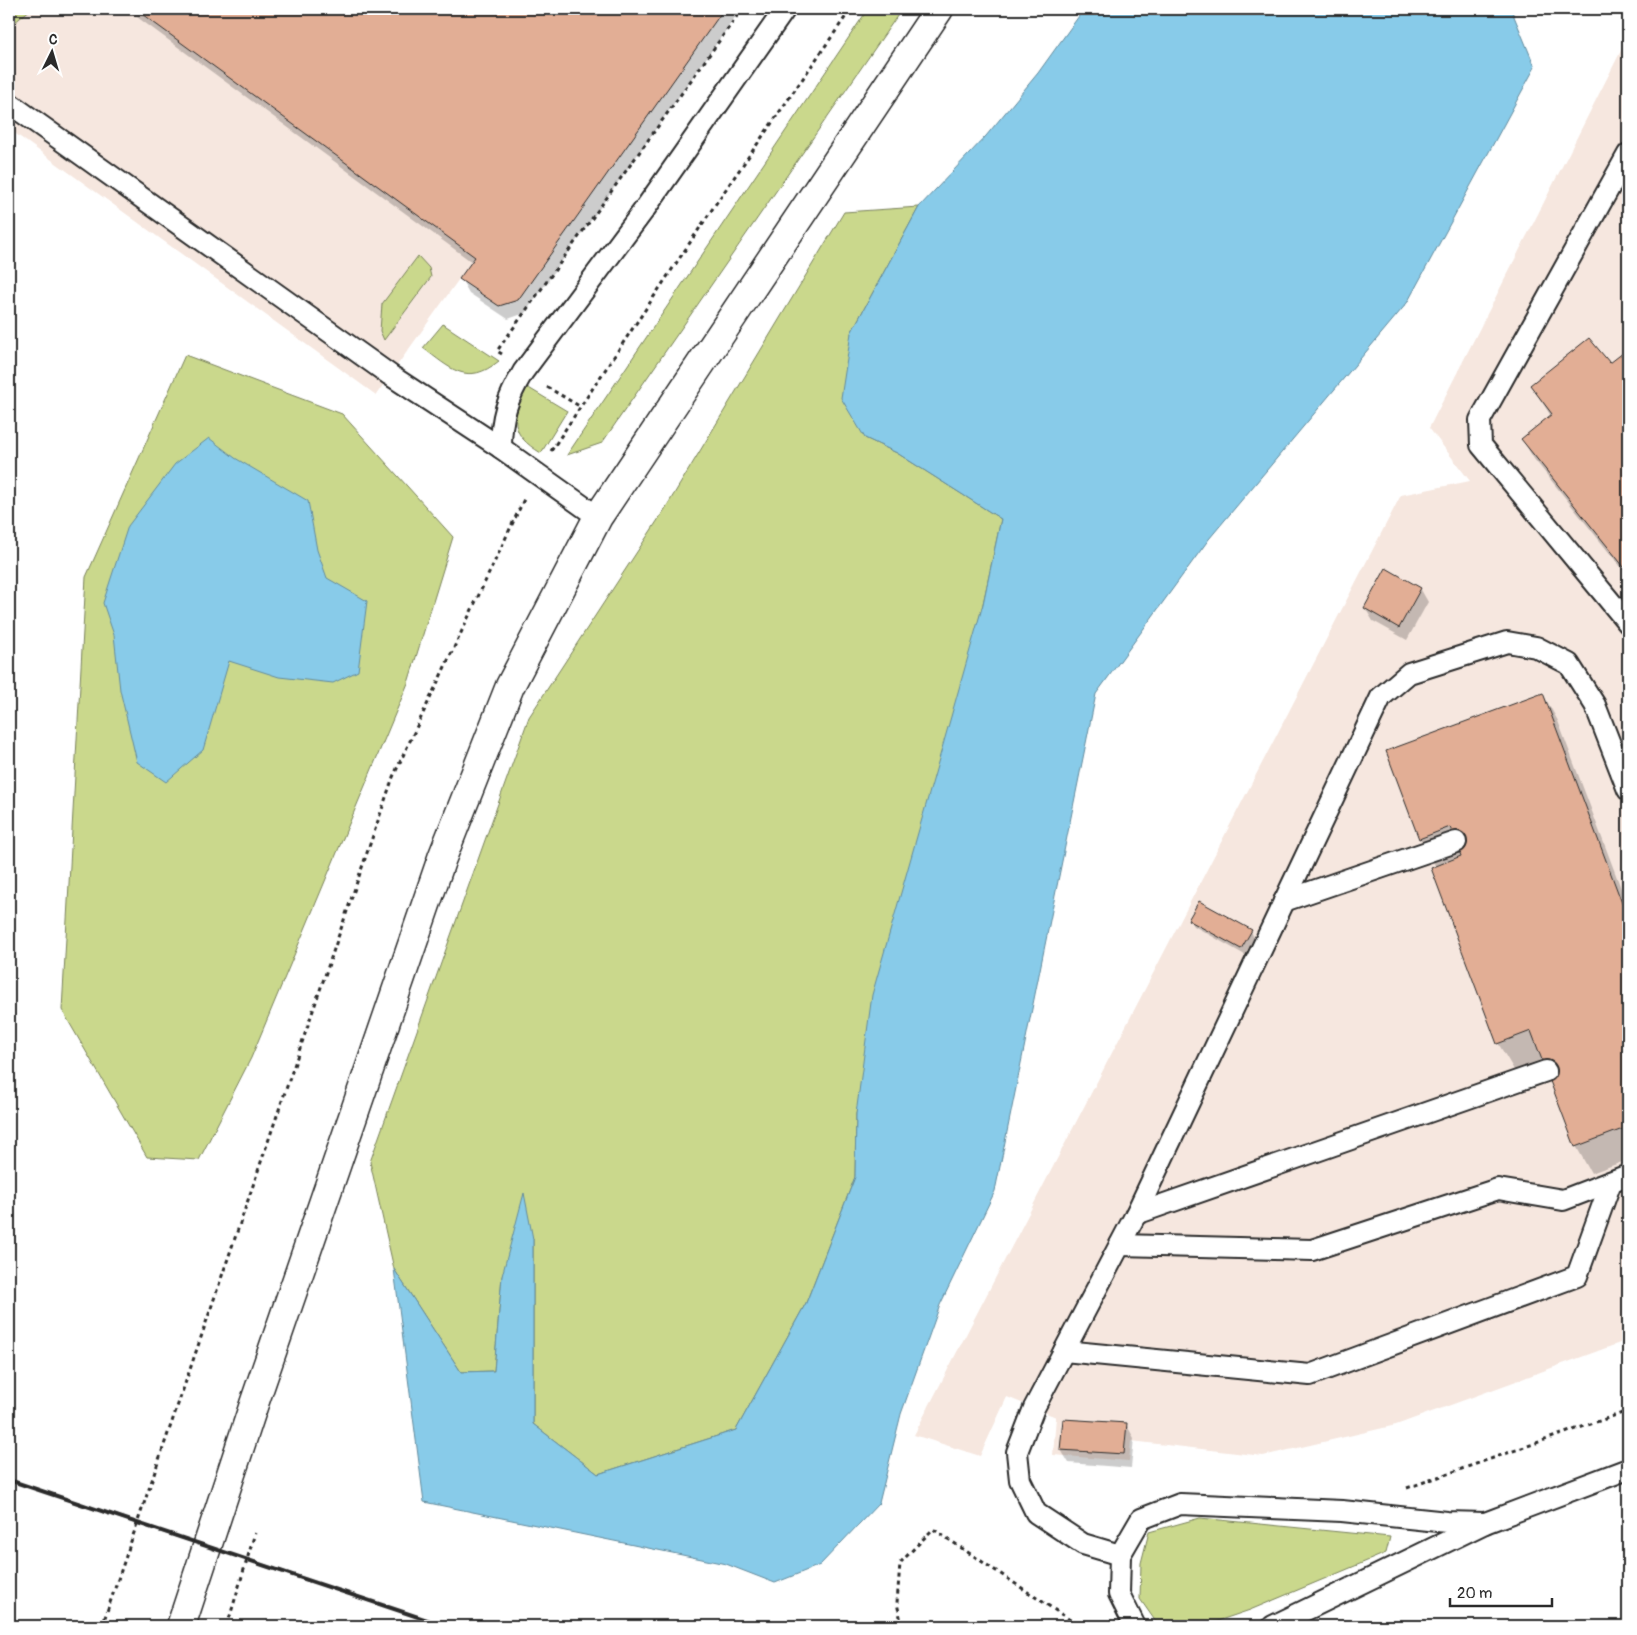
<svg xmlns="http://www.w3.org/2000/svg" width="1637" height="1635" font-family="Pangolin,sans-serif">
  <rect width="100%" height="100%" fill="#fff"/>
  <filter id="ink" filterUnits="userSpaceOnUse"><feTurbulence type="fractalNoise" baseFrequency=".02" numOctaves="2"/><feDisplacementMap in="SourceGraphic" scale="10" xChannelSelector="R" yChannelSelector="G"/><feConvolveMatrix kernelMatrix="1 2 1 2 8 2 1 2 1" color-interpolation-filters="sRGB"/></filter>
  <g filter="url(#ink)">
    <g fill="#f6e7df">
      <path d="M 9,9 L 724,9 L 518,300 L 499,306 L 459,279 L 376,395 L 9,129 Z"/>
      <path d="M 1628,37 L 1628,1340 L 1396,1425 L 1263,1456 L 1131,1441 L 1129,1461 L 1053,1455 L 1056,1417 L 1007,1397 L 980,1456 L 914,1435 L 1401,495 L 1470,481 L 1429,428 Z"/>
    </g>
    <g fill="#cad88c" stroke="#7a825c">
      <path d="M 9,9 L 31,9 L 9,27 Z"/>
      <path d="M 868,9 L 902,9 L 602,443 L 567,455 Z"/>
      <path d="M 919,207 L 851,333 L 865,438 L 897,453 L 1001,519 L 983,604 L 856,1114 L 855,1177 L 806,1303 L 736,1430 L 598,1474 L 533,1424 L 533,1239 L 502,1276 L 494,1371 L 461,1372 L 394,1269 L 370,1162 L 529,717 L 665,509 L 844,212 Z"/>
      <path d="M 418,256 L 429,268 L 431,277 L 384,340 L 380,331 L 382,304 Z"/>
      <path d="M 443,324 L 499,361 C 467,387 450,368 423,348 Z"/>
      <path d="M 185,355 L 342,414 L 453,537 L 408,683 L 251,1058 L 199,1160 L 147,1157 L 62,1010 L 86,577 Z"/>
      <path d="M 527,387 L 567,411 L 541,453 C 509,434 511,418 527,387 Z"/>
      <path d="M 1200,1518 L 1390,1537 L 1386,1553 L 1250,1610 L 1203,1626 L 1175,1626 L 1156,1622 L 1140,1599 L 1141,1563 L 1149,1532 Z"/>
    </g>
    <g fill="#88cbe9" stroke="#638b9d">
      <path d="M 1084,9 L 1511,9 L 1535,67 L 1407,303 L 1209,539 L 1096,694 L 995,1191 L 940,1305 L 901,1414 L 879,1503 L 820,1565 L 775,1583 L 726,1564 L 424,1502 L 394,1269 L 461,1372 L 494,1371 L 502,1276 L 524,1193 L 533,1239 L 533,1424 L 598,1474 L 736,1430 L 806,1303 L 855,1177 L 856,1114 L 872,995 L 983,604 L 1001,519 L 897,453 L 865,438 L 841,398 L 851,333 L 919,207 L 986,136 L 1038,73 Z"/>
      <path d="M 209,438 L 235,458 L 308,501 L 317,550 L 327,578 L 367,601 L 358,671 L 333,683 L 279,677 L 229,661 L 203,750 L 166,782 L 137,762 L 120,690 L 114,635 L 103,603 L 128,526 L 175,464 Z"/>
    </g>
    <g fill="#0003">
      <path d="M 126,9 L 741,9 L 525,313 L 508,319 L 469,293 L 461,279 L 472,262 Z"/>
      <path d="M 1628,350 L 1628,576 L 1534,459 L 1522,439 L 1551,416 L 1531,385 L 1610,365 Z"/>
      <path d="M 1420,588 L 1428,602 L 1407,640 L 1373,621 L 1365,608 Z"/>
      <path d="M 1543,694 L 1558,721 L 1628,907 L 1628,1160 L 1591,1173 L 1576,1146 L 1543,1059 L 1514,1070 L 1498,1043 L 1436,867 L 1420,838 Z"/>
      <path d="M 1190,920 L 1251,931 L 1254,938 L 1245,955 L 1194,926 Z"/>
      <path d="M 1126,1424 L 1134,1438 L 1131,1468 L 1069,1463 L 1061,1450 Z"/>
    </g>
    <g fill="#e2ae95" stroke="#2b2b2b">
      <path d="M 135,9 L 724,9 L 518,300 L 499,306 L 459,279 L 475,257 Z"/>
      <path d="M 1589,338 L 1610,363 L 1628,349 L 1628,572 L 1521,439 L 1552,414 L 1530,385 Z"/>
      <path d="M 1386,568 L 1421,588 L 1399,628 L 1364,608 Z"/>
      <path d="M 1543,693 L 1628,919 L 1628,1127 L 1575,1147 L 1531,1031 L 1497,1044 L 1431,868 L 1461,856 L 1450,827 L 1419,839 L 1386,751 Z"/>
      <path d="M 1199,901 L 1252,930 L 1241,949 L 1188,920 Z"/>
      <path d="M 1063,1419 L 1127,1423 L 1124,1454 L 1060,1450 Z"/>
    </g>
    <g fill="none" stroke-linecap="round" stroke-linejoin="round">
      <g stroke="#2b2b2b" stroke-width="24">
        <g id="service">
          <path d="M 9,103 L 390,375 L 501,448"/>
          <path d="M 1628,154 L 1480,420 L 1481,445 L 1628,623"/>
          <path d="M 598,517 L 501,448 C 501,417 507,399 523,372 L 644,210 L 785,9"/>
          <path d="M 1284,901 L 1456,842"/>
          <path d="M 1136,1214 L 1546,1071"/>
          <path d="M 1120,1245 L 1312,1250 L 1498,1189 L 1563,1200 L 1628,1175"/>
          <path d="M 1064,1351 L 1310,1375 L 1577,1276 L 1611,1182"/>
          <path d="M 1120,1555 L 1083,1544 L 1036,1513 L 1020,1480 L 1017,1452 L 1034,1408 L 1136,1214 L 1381,697 L 1409,673 L 1507,642 L 1536,647 L 1569,664 L 1595,705 L 1628,790"/>
          <path d="M 1135,1626 L 1119,1594 L 1120,1555 L 1141,1519 L 1180,1504 L 1342,1511 L 1447,1522 L 1485,1523"/>
          <path d="M 1273,1626 L 1485,1523 L 1628,1469"/>
        </g>
      </g>
      <g stroke="#2b2b2b" stroke-width="31">
        <path id="secondary" d="M 181,1626 L 254,1404 L 442,858 L 510,686 L 598,517 L 939,9"/>
      </g>
      <g stroke="#2b2b2b" stroke-width="3" stroke-dasharray="4 4" stroke-linecap="butt">
        <path d="M 502,354 L 497,351 L 742,9"/>
        <path d="M 547,387 L 581,407"/>
        <path d="M 551,451 L 717,202 L 851,9"/>
        <path d="M 1407,1488 L 1628,1411"/>
        <path d="M 102,1626 L 393,777 L 525,497"/>
        <path d="M 227,1626 L 255,1533"/>
        <path d="M 902,1626 L 897,1603 L 900,1563 L 933,1529 L 1079,1626"/>
      </g>
      <use href="#service" stroke="#fff" stroke-width="20"/>
      <use href="#secondary" stroke="#fff" stroke-width="28"/>
      <path stroke="#2b2b2b" stroke-width="4" d="M 9,1480 L 445,1626"/>
    </g>
  </g>
  <rect width="1637" height="1635" fill="none" stroke="#fff" stroke-width="30"/>
  <rect x="15" y="15" width="1607" height="1605" fill="none" stroke="#2b2b2b" stroke-width="2" filter="url(#ink)"/>
  <g transform="translate(52 52) rotate(5)" stroke="#ffffff" stroke-width="4" paint-order="stroke">
  <path d="M0-4L9 19L0 12L-9 19Z" fill="#2b2b2b"/>
  <text y="-8" font-size="14" font-weight="bold" text-anchor="middle" fill="#2b2b2b">С</text>
  </g>
  <path d="M1450 1598v8h102v-8" fill="none" stroke="#2b2b2b" stroke-width="2.5"/>
  <text x="1457" y="1598" font-size="15" fill="#2b2b2b" stroke="#ffffff" stroke-width="4" paint-order="stroke">20 m</text>
</svg>
